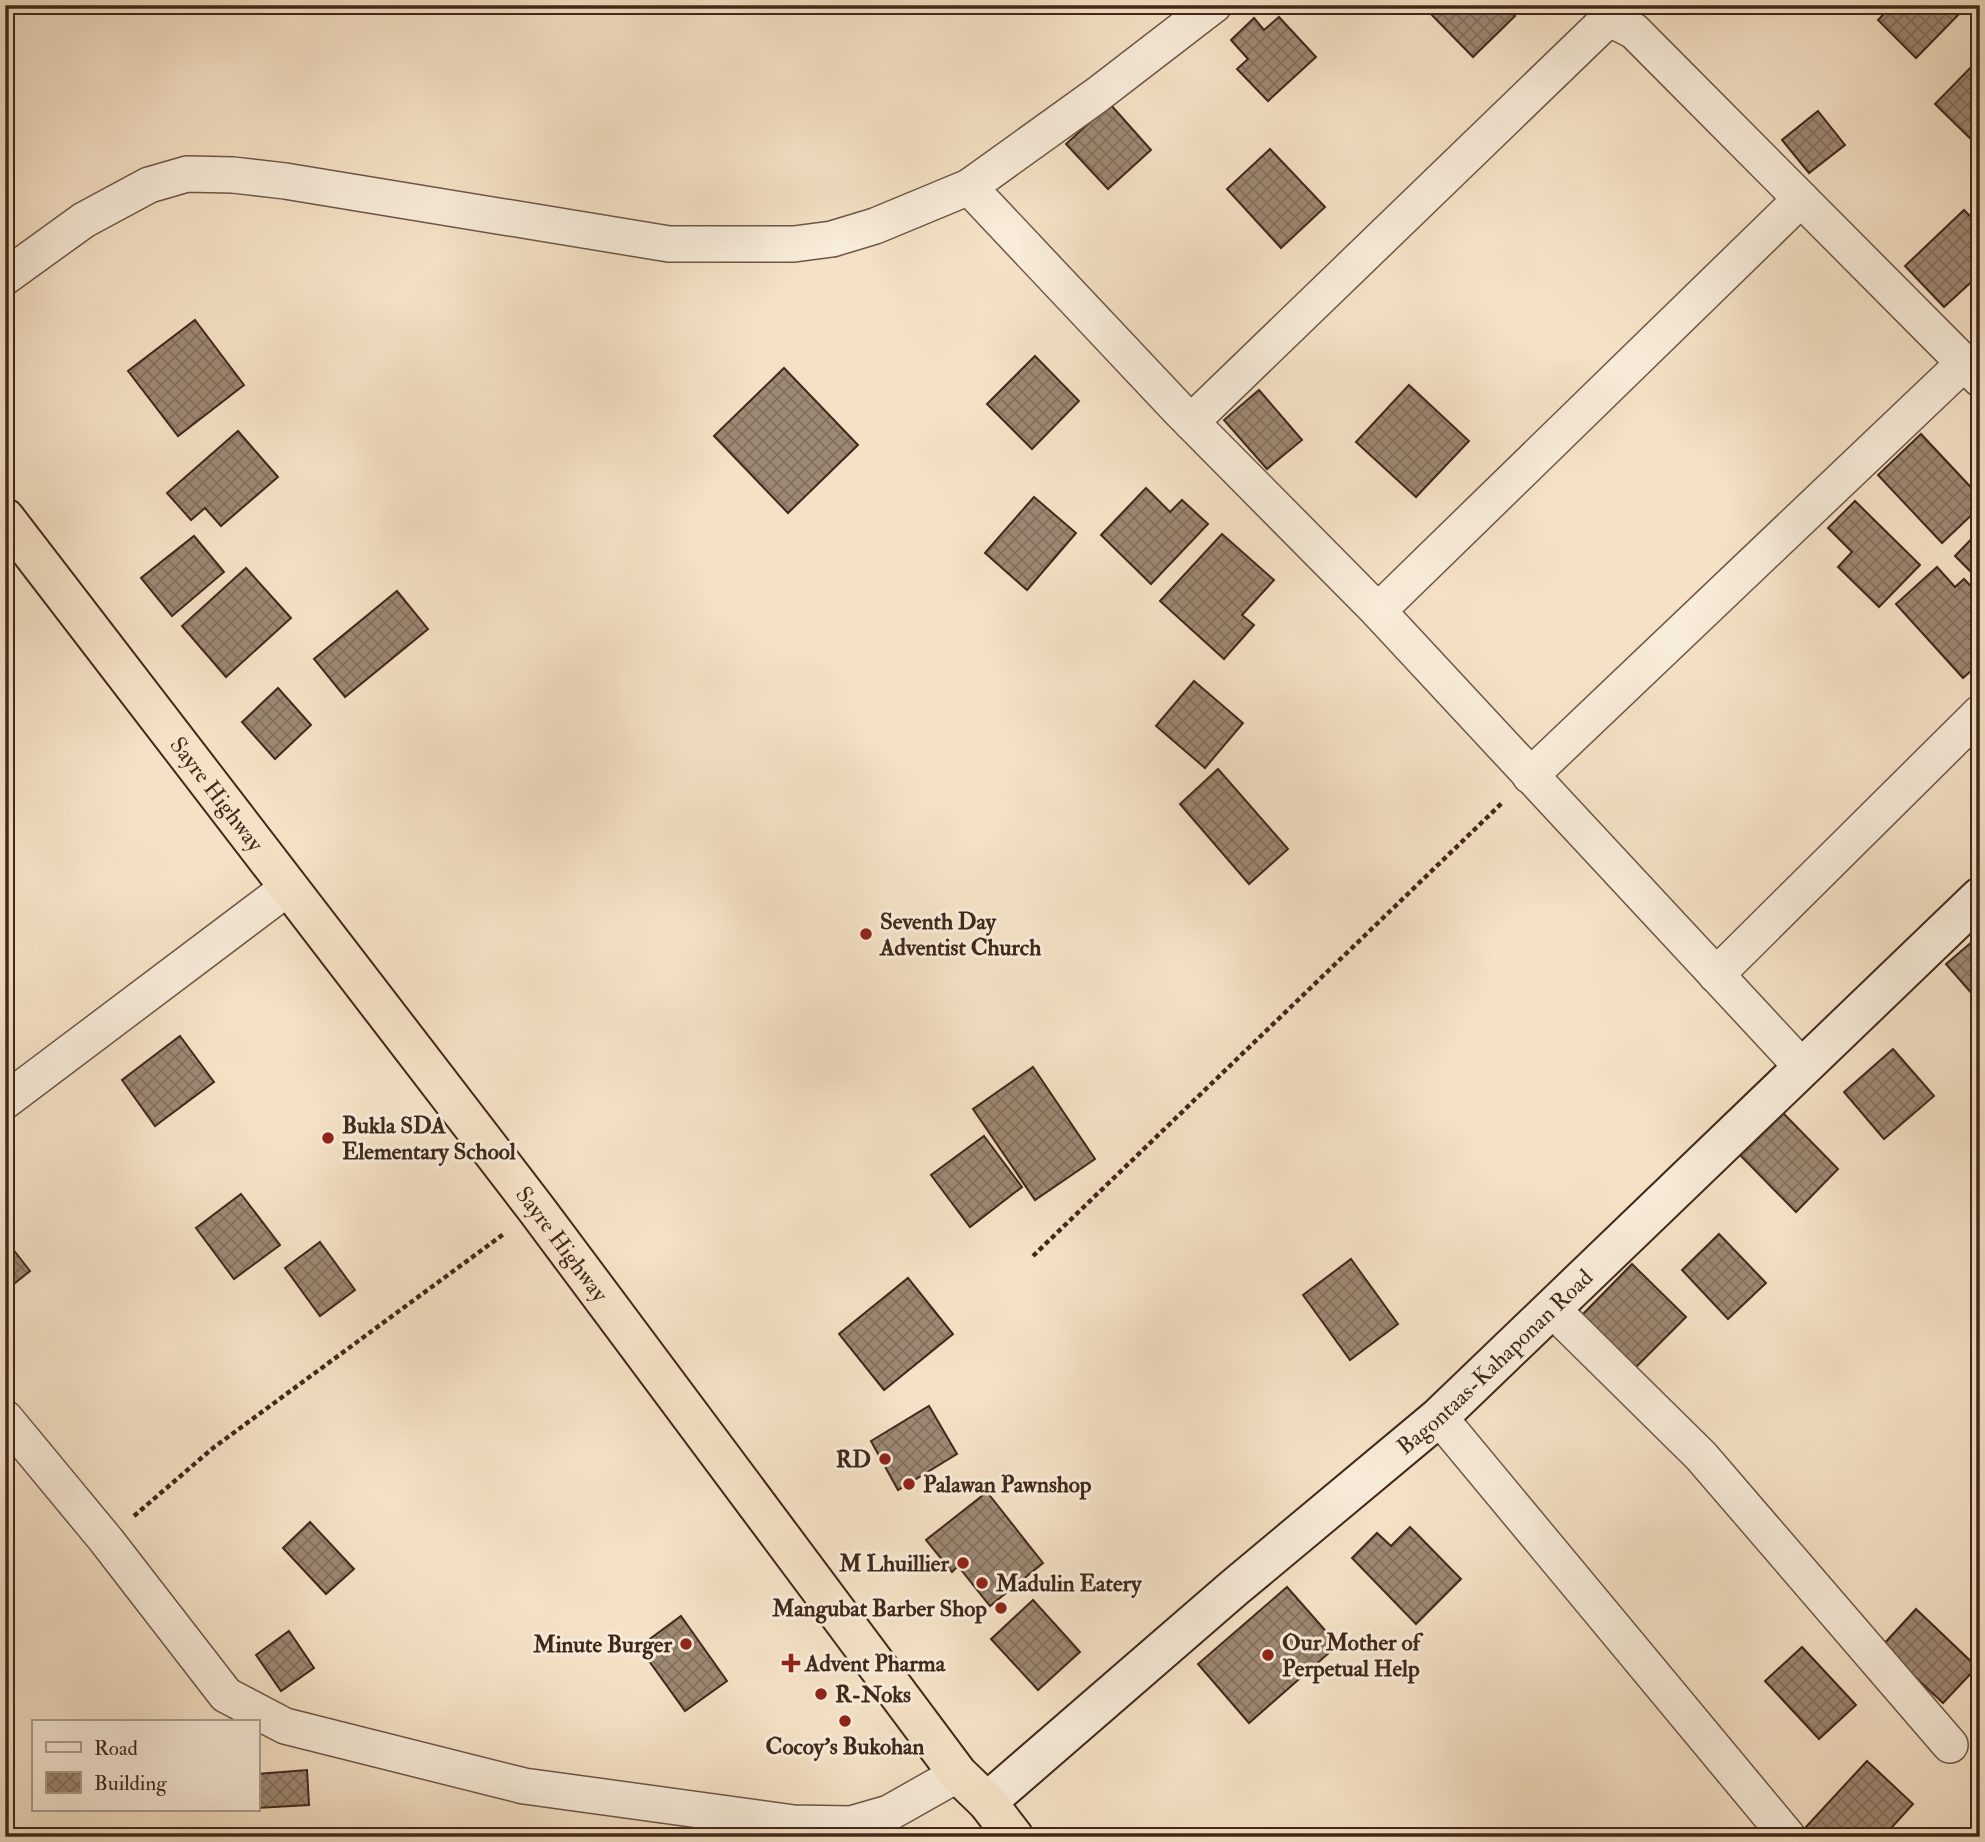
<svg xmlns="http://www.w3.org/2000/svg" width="1985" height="1842" font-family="'IM FELL Double Pica',serif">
  <defs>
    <pattern id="building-cross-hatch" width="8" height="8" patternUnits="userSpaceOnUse" patternTransform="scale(1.75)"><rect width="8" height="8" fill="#9e8974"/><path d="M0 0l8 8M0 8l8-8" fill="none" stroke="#82705e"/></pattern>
  </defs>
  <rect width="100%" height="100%" fill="#f5e2c6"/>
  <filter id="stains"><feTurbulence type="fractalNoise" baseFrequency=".00286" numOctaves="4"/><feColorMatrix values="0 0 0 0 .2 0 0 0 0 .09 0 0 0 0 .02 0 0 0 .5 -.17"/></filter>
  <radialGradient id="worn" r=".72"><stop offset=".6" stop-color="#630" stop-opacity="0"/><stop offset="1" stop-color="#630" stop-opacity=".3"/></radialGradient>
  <g fill="url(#building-cross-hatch)" stroke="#40281b" stroke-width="2">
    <path d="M 1422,5 L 1504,5 L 1515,16 L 1473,57 Z"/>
    <path d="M 1892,5 L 1958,5 L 1963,10 L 1916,58 L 1878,20 Z"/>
    <path d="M 1279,17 L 1316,57 L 1268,101 L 1237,69 L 1248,59 L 1231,40 L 1254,18 L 1264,30 Z"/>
    <path d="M 1980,58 L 1980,148 L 1935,104 Z"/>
    <path d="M 1110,104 L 1151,150 L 1108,189 L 1066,144 Z"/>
    <path d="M 1818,111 L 1845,145 L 1809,173 L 1782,140 Z"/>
    <path d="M 1270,149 L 1325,207 L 1281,248 L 1227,189 Z"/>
    <path d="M 1964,210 L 1980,226 L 1980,274 L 1944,307 L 1905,266 Z"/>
    <path d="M 195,320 L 244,385 L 178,436 L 128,371 Z"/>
    <path d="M 1035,356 L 1079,401 L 1032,449 L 987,404 Z"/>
    <path d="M 784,368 L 858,445 L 788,513 L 714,436 Z"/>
    <path d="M 1409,385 L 1469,441 L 1416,497 L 1356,442 Z"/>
    <path d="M 1259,390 L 1302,440 L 1267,469 L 1224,420 Z"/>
    <path d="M 238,431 L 278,477 L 221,526 L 205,508 L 191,520 L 167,493 Z"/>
    <path d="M 1921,434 L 1980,497 L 1980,507 L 1942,543 L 1878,475 Z"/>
    <path d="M 1146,488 L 1170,512 L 1182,500 L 1208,524 L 1151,584 L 1101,535 Z"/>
    <path d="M 1034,497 L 1076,533 L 1027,590 L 985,553 Z"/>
    <path d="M 1855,501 L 1920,565 L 1879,607 L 1838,567 L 1852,552 L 1828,528 Z"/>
    <path d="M 1980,530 L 1980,581 L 1955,556 Z"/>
    <path d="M 1222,534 L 1274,580 L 1242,615 L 1254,625 L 1224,659 L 1160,601 Z"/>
    <path d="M 194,536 L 224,572 L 172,616 L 141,578 Z"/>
    <path d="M 1937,567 L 1955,587 L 1964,579 L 1980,596 L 1980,663 L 1963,678 L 1896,604 Z"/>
    <path d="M 246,568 L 291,618 L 226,677 L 182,626 Z"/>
    <path d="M 397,591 L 428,629 L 345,697 L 314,659 Z"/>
    <path d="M 1194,681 L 1243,723 L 1205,768 L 1156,726 Z"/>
    <path d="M 278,688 L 311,725 L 275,759 L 242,722 Z"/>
    <path d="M 1218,769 L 1288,849 L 1249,884 L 1180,804 Z"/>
    <path d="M 1980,935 L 1980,1003 L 1946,964 Z"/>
    <path d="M 180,1036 L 214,1082 L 155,1126 L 122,1080 Z"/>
    <path d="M 1893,1049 L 1934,1096 L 1884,1139 L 1844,1092 Z"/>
    <path d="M 1033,1067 L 1095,1159 L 1035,1200 L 973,1109 Z"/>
    <path d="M 1783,1113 L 1838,1169 L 1796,1212 L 1740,1155 Z"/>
    <path d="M 984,1136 L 1022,1187 L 970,1227 L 931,1175 Z"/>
    <path d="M 241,1194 L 280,1245 L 234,1279 L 196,1228 Z"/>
    <path d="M 1719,1234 L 1766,1283 L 1728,1319 L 1682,1270 Z"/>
    <path d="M 5,1239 L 30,1271 L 5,1291 Z"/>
    <path d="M 320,1242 L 355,1290 L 320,1316 L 285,1268 Z"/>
    <path d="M 1351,1259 L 1398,1324 L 1350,1360 L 1303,1295 Z"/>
    <path d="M 1632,1264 L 1686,1317 L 1636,1367 L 1582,1315 Z"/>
    <path d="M 908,1278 L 953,1334 L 884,1390 L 839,1334 Z"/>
    <path d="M 929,1406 L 957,1454 L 898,1490 L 871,1441 Z"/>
    <path d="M 987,1492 L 1043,1563 L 990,1606 L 958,1566 L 952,1572 L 926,1540 Z"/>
    <path d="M 310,1522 L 354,1569 L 326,1594 L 283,1548 Z"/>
    <path d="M 1410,1527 L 1461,1579 L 1416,1624 L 1352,1558 L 1377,1533 L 1391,1546 Z"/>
    <path d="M 1287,1587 L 1338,1645 L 1249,1723 L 1198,1664 Z"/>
    <path d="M 1033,1600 L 1080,1652 L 1038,1690 L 991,1639 Z"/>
    <path d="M 1916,1609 L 1977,1667 L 1943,1703 L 1882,1646 Z"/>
    <path d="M 681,1616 L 727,1681 L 685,1711 L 639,1647 Z"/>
    <path d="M 289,1631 L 314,1668 L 281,1691 L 256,1655 Z"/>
    <path d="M 1802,1647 L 1856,1705 L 1819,1739 L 1765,1681 Z"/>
    <path d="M 1867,1761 L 1913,1804 L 1883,1837 L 1814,1837 L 1805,1828 Z"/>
    <path d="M 307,1770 L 309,1805 L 257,1808 L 257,1774 Z"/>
  </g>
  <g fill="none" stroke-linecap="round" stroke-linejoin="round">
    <g stroke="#6d5646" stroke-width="38">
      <g id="street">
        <path d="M 969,187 L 1180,411 L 1378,611 L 1803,1068"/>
        <path d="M 5,277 L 84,220 L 149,185 L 187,174 L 233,175 L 285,181 L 669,244 L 794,244 L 832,239 L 875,226 L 969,187 L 1097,95 L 1214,5"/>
        <path d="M 1191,422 L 1604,23 L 1614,21 L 1634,31 L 1980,379"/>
        <path d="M 1378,611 L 1801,199"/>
        <path d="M 1530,776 L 1964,363"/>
        <path d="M 1716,975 L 1980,713"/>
        <path d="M 5,1101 L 289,887"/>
        <path d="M 1552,1309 L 1701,1456 L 1950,1745"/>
        <path d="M 1439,1417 L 1788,1837"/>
        <path d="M 5,1418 L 106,1540 L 226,1695 L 285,1726 L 524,1786 L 794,1823 L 851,1824 L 889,1813 L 958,1774"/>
      </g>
    </g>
    <g stroke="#40281b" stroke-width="42">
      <g id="secondary">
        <path id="s1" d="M 987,1802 L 1234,1588 L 1439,1417 L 1980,897"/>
      </g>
    </g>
    <g stroke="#40281b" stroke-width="42">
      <g id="highway">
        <path id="s2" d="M 5,518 L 537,1210 L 958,1774 L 987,1802 L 1014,1837"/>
      </g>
    </g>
    <g stroke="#40281b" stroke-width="4.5" stroke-dasharray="5 3.5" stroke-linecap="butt">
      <path d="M 1033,1256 L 1503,802"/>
      <path d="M 134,1516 L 213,1448 L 505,1233"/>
    </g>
    <use href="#street" stroke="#f8ecda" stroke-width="35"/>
    <use href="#secondary" stroke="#f8ecda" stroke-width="38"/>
    <use href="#highway" stroke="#f5e2c6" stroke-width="38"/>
  </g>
  <g fill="#8f2418" stroke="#f8ecda" stroke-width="2.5">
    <circle cx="866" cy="934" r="7"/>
    <circle cx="328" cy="1138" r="7"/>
    <circle cx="885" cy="1459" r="7"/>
    <circle cx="909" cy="1484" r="7"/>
    <circle cx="963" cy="1563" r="7"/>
    <circle cx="982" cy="1583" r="7"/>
    <circle cx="1001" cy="1608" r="7"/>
    <circle cx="686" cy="1644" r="7"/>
    <circle cx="1268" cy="1655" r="7"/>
    <path d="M787.5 1652.5h7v7h7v7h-7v7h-7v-7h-7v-7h7z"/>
    <circle cx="821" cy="1694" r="7"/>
    <circle cx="845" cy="1721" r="7"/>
  </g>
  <g text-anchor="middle" stroke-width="6" stroke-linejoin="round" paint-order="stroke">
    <g font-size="23" fill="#40281b" stroke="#f8ecda">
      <text dy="8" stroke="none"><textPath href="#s2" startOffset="348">Sayre Highway</textPath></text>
      <text dy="8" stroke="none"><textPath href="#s2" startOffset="915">Sayre Highway</textPath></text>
      <text dy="8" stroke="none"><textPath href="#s1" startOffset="672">Bagontaas-Kahaponan Road</textPath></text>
    </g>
    <g font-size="23" font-weight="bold" fill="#40281b" stroke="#f8ecda" text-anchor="start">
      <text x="880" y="929">Seventh Day<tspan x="880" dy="26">Adventist Church</tspan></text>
      <text x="342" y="1133">Bukla SDA<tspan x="342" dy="26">Elementary School</tspan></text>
      <text x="871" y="1467" text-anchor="end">RD</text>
      <text x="923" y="1492">Palawan Pawnshop</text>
      <text x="949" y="1571" text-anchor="end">M Lhuillier</text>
      <text x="996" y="1591">Madulin Eatery</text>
      <text x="987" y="1616" text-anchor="end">Mangubat Barber Shop</text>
      <text x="1282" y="1650">Our Mother of<tspan x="1282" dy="26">Perpetual Help</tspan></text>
      <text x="672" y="1652" text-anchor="end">Minute Burger</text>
      <text x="805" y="1671">Advent Pharma</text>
      <text x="835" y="1702">R-Noks</text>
      <text x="845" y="1754" text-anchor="middle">Cocoy's Bukohan</text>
    </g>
  </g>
  <rect width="1985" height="1842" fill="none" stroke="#f5e2c6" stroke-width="28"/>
  <rect x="7" y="7" width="1971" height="1828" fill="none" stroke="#40281b" stroke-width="3.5"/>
  <rect x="14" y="14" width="1957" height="1814" fill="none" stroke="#40281b" stroke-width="2"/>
  <rect x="32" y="1720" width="228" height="91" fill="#f8ecda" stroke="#ae9e8e" stroke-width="2"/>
  <rect x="46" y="1742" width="35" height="10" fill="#f8ecda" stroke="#ae9e8e" stroke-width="2"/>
  <text x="94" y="1755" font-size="21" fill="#40281b">Road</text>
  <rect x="46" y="1772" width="35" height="21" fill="url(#building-cross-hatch)" stroke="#ae9e8e" stroke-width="2"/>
  <text x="94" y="1790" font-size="21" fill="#40281b">Building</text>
  <rect width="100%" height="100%" filter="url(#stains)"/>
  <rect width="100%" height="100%" fill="url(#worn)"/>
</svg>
